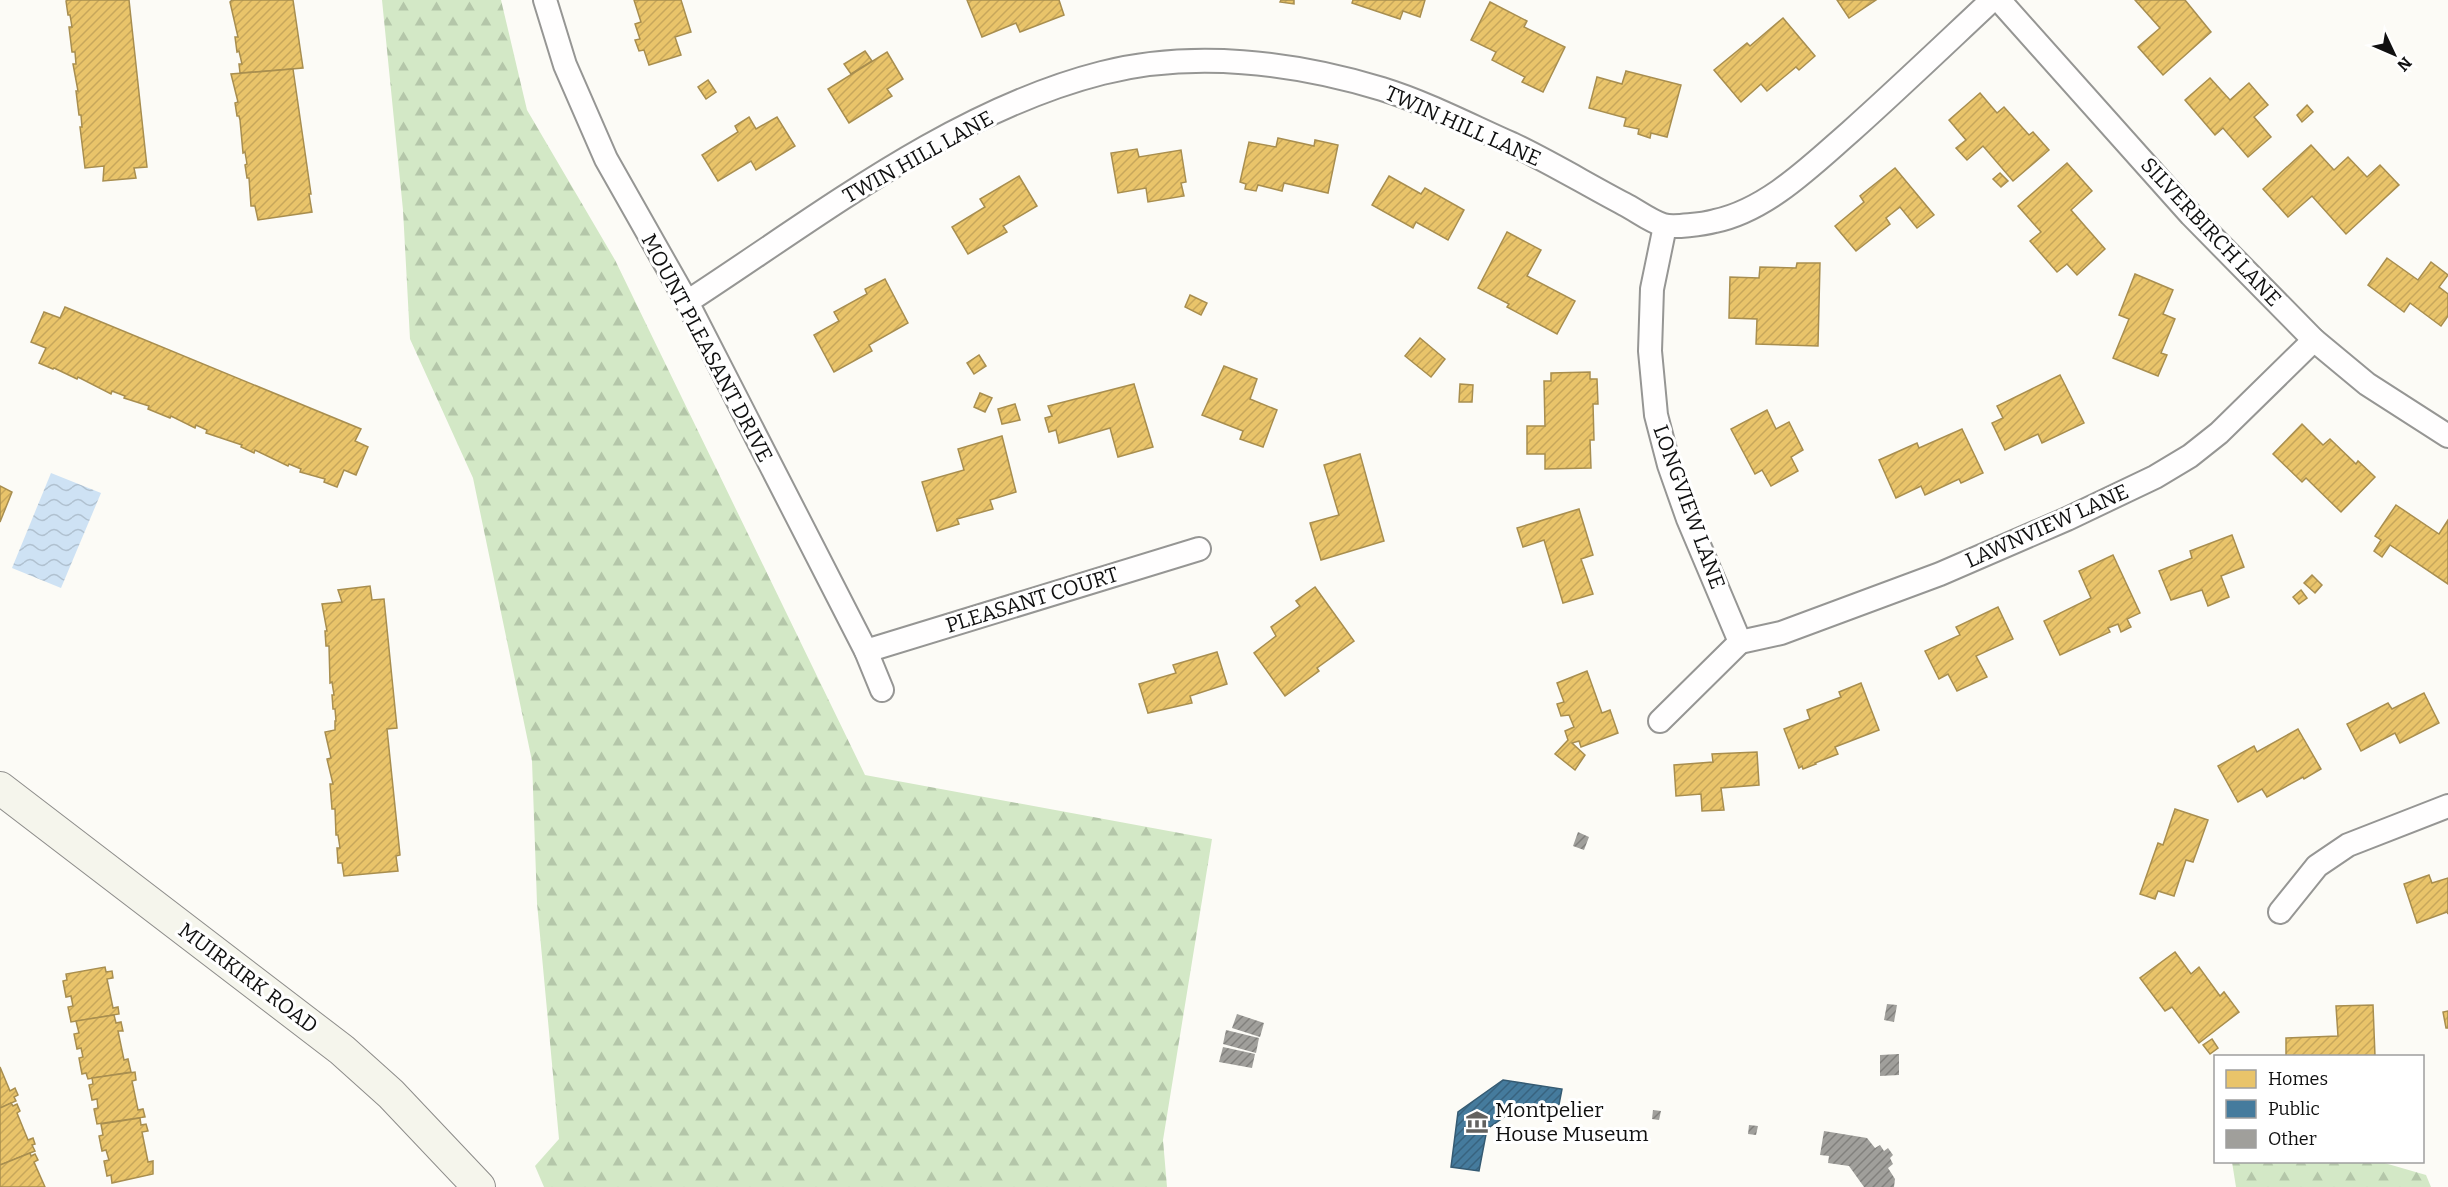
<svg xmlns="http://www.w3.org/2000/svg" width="2448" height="1187" font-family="Bitter,serif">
  <defs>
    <pattern id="forest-firs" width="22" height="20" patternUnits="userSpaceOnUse" patternTransform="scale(1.5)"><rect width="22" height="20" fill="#d3e8c6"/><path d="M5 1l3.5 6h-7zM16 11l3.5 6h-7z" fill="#b4c6a9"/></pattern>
    <pattern id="water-waves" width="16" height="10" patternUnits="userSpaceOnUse" patternTransform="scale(1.5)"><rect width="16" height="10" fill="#cee2f4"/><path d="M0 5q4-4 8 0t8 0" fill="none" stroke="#b0c1d0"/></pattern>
    <pattern id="homes-hatch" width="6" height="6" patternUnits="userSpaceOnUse" patternTransform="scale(1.5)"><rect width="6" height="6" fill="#e9c46a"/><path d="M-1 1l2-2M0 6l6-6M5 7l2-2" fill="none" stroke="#c7a75b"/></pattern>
    <pattern id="public-hatch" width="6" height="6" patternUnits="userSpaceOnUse" patternTransform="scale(1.5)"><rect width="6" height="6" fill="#457b9d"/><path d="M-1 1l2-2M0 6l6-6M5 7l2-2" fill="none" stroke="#38637f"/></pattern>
    <pattern id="building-hatch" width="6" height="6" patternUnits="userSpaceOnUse" patternTransform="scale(1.5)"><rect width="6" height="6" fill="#a09f9b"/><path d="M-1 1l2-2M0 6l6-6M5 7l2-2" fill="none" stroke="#81807d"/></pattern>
  </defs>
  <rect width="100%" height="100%" fill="#fcfbf6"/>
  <g fill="url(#forest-firs)">
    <path d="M 382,0 L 501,0 L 527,110 L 615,260 L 865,775 L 1212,839 L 1163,1140 L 1167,1187 L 544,1187 L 535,1166 L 559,1139 L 537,903 L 532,761 L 473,478 L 410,339 L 403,210 Z"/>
    <path d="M 2232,1162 L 2381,1162 L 2426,1175 L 2431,1187 L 2236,1187 Z"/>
  </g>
  <path fill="url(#water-waves)" d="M 51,473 L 101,493 L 61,588 L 12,568 Z"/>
  <g fill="url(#homes-hatch)" stroke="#a88e4f" stroke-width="1.5">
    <path d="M 68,0 L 129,0 L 147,167 L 134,168 L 136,178 L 103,181 L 104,166 L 85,168 L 80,127 L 82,127 L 81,115 L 79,115 L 76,91 L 78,91 L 73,64 L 76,64 L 75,52 L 72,52 L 69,27 L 72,27 L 70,15 L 68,15 L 66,1 Z"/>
    <path d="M 232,0 L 293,0 L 303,68 L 240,73 L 239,64 L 242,64 L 239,51 L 237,52 L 235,37 L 238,37 L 230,2 Z"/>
    <path d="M 634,0 L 681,0 L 691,32 L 675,37 L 681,55 L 649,65 L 644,50 L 639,51 L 635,40 L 640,39 L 635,24 L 641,22 Z"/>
    <path d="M 967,0 L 1059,0 L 1064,15 L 1020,32 L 1016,23 L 982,37 Z"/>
    <path d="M 1281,0 L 1294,0 L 1294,4 L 1280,2 Z"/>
    <path d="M 1353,0 L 1425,0 L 1420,17 L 1403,11 L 1400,19 L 1352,3 Z"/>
    <path d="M 1837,0 L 1876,0 L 1849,18 Z"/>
    <path d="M 2135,0 L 2185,0 L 2211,32 L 2163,75 L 2138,47 L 2160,28 Z"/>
    <path d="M 1490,2 L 1527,21 L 1524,27 L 1565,47 L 1543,92 L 1522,82 L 1525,77 L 1492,60 L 1496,52 L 1471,40 Z"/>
    <path d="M 1783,18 L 1815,56 L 1799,70 L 1796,67 L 1767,91 L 1761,84 L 1741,102 L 1714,70 L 1747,43 L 1750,46 Z"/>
    <path d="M 865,51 L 872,61 L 851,74 L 844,64 Z"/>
    <path d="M 887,52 L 903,79 L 887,89 L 892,96 L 849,123 L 828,89 Z"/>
    <path d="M 293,69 L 311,194 L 309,194 L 312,212 L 258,220 L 255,206 L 251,206 L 249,178 L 247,178 L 245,165 L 247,164 L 245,152 L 243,153 L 240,120 L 239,116 L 237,116 L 235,103 L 238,102 L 231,74 Z"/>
    <path d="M 1626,71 L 1681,85 L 1667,137 L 1651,133 L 1650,138 L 1638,134 L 1639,129 L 1624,126 L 1626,118 L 1589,108 L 1597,77 L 1622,84 Z"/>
    <path d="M 2210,78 L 2230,100 L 2249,83 L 2268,105 L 2254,117 L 2271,137 L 2248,157 L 2223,128 L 2215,135 L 2185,100 Z"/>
    <path d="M 708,80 L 716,92 L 706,99 L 698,87 Z"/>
    <path d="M 1980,93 L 1997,113 L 2004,107 L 2029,135 L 2033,132 L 2049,150 L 2013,181 L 1983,146 L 1967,160 L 1956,148 L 1966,140 L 1949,120 Z"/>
    <path d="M 2307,105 L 2313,112 L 2302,122 L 2297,115 Z"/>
    <path d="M 749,117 L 756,129 L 777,117 L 795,146 L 756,170 L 751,161 L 718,181 L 702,155 L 738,132 L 735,126 Z"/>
    <path d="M 1278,138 L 1314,146 L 1315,140 L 1338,145 L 1328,193 L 1284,183 L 1282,191 L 1258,185 L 1256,191 L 1245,189 L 1246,184 L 1240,182 L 1249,142 L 1276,147 Z"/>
    <path d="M 2311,145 L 2334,170 L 2348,157 L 2367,177 L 2380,165 L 2399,185 L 2346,234 L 2312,196 L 2288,217 L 2263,189 Z"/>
    <path d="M 1137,149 L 1139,157 L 1181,150 L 1186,182 L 1181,183 L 1184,196 L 1148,202 L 1146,188 L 1118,193 L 1111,153 Z"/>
    <path d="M 2067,163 L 2092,191 L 2071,210 L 2105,249 L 2077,275 L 2067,264 L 2057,272 L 2030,241 L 2041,232 L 2018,206 Z"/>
    <path d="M 1895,168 L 1934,215 L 1917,228 L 1900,207 L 1886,218 L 1890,224 L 1856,251 L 1835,226 L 1864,202 L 1860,196 Z"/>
    <path d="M 2000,173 L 2008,181 L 2001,187 L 1993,179 Z"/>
    <path d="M 1019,176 L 1037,206 L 1003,226 L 1007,232 L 968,254 L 952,227 L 985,207 L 980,199 Z"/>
    <path d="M 1389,176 L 1421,194 L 1425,188 L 1464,210 L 1448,240 L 1416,222 L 1413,228 L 1372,205 Z"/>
    <path d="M 1507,232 L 1541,250 L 1527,276 L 1575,301 L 1557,334 L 1507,307 L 1509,304 L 1478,288 Z"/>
    <path d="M 2387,258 L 2418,280 L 2431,262 L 2448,275 L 2439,287 L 2448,294 L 2448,316 L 2441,326 L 2410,303 L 2404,312 L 2368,285 Z"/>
    <path d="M 1797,263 L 1820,263 L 1818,346 L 1756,344 L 1757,319 L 1729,318 L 1730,277 L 1759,278 L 1760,267 L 1796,268 Z"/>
    <path d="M 2135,274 L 2173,290 L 2163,314 L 2175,319 L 2161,353 L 2167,355 L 2158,376 L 2113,358 L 2129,319 L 2119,315 Z"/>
    <path d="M 885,279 L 908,323 L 869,345 L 872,351 L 834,372 L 814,335 L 839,321 L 834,312 L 867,294 L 865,289 Z"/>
    <path d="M 1190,295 L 1207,303 L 1201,315 L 1185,307 Z"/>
    <path d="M 65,307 L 361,429 L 355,441 L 368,447 L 356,475 L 344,470 L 337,487 L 324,482 L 325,479 L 300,472 L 301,469 L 289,464 L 288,466 L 255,450 L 254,453 L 241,447 L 242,445 L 206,433 L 207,430 L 196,425 L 195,428 L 171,416 L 170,418 L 148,409 L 149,406 L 124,398 L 125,396 L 112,391 L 111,394 L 78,377 L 77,379 L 54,368 L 53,369 L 39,363 L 46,348 L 31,342 L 44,312 L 60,318 Z"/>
    <path d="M 1420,338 L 1445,359 L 1431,377 L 1405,356 Z"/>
    <path d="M 979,355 L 986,366 L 974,374 L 967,363 Z"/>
    <path d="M 1224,366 L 1257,379 L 1250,399 L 1277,410 L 1263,447 L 1240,439 L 1243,431 L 1202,415 Z"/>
    <path d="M 1590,372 L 1590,379 L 1597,379 L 1598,404 L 1593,404 L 1594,440 L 1590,440 L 1591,468 L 1545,469 L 1545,454 L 1527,454 L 1527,426 L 1545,426 L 1544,381 L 1551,381 L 1551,373 Z"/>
    <path d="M 2060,375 L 2084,423 L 2042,443 L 2038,434 L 2005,450 L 1992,423 L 2003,418 L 1997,406 Z"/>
    <path d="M 1134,384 L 1153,447 L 1118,457 L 1110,428 L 1059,443 L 1056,430 L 1049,432 L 1045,418 L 1052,416 L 1048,406 Z"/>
    <path d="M 1460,384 L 1473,385 L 1472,402 L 1459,402 Z"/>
    <path d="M 980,393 L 992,398 L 985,412 L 974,407 Z"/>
    <path d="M 1015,404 L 1020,420 L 1002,424 L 998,409 Z"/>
    <path d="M 1767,410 L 1776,429 L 1789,422 L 1803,450 L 1791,457 L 1798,471 L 1771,486 L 1762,470 L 1755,474 L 1731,429 Z"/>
    <path d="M 2302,424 L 2323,445 L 2330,439 L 2356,464 L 2358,461 L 2375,477 L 2341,512 L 2306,478 L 2302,482 L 2273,454 Z"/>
    <path d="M 1962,429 L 1983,473 L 1961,483 L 1959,479 L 1925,495 L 1921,486 L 1896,498 L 1879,460 L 1917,443 L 1919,448 Z"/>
    <path d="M 1002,436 L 1016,492 L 990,500 L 993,509 L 957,519 L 959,524 L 937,531 L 922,482 L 964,470 L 958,449 Z"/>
    <path d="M 1360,454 L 1384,541 L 1321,560 L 1310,523 L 1339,515 L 1324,465 Z"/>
    <path d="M 0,486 L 12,492 L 0,522 Z"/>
    <path d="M 2396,505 L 2439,534 L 2448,520 L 2448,584 L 2390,545 L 2382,557 L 2374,551 L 2381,540 L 2375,536 Z"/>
    <path d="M 1579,509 L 1593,555 L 1581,559 L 1593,594 L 1563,603 L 1544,540 L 1523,547 L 1517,528 Z"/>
    <path d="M 2232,535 L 2244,567 L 2221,576 L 2229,597 L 2208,606 L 2202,590 L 2171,600 L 2159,571 L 2192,558 L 2190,551 Z"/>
    <path d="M 2113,555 L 2140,613 L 2127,619 L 2131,627 L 2121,632 L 2118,624 L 2108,628 L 2110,632 L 2060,655 L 2044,621 L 2091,598 L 2079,571 Z"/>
    <path d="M 2312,575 L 2322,585 L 2315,593 L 2304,583 Z"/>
    <path d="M 370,586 L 372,600 L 384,599 L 397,728 L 387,729 L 400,855 L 396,856 L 398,871 L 344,876 L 342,863 L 338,863 L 337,848 L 340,848 L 338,835 L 336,835 L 335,809 L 332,809 L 330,784 L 333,784 L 327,759 L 331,758 L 325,732 L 335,730 L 335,721 L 336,721 L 335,709 L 333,709 L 332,695 L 334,695 L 332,682 L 330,683 L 329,646 L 326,646 L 325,631 L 327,631 L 322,604 L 342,602 L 338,590 Z"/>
    <path d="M 1315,587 L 1354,641 L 1317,668 L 1319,671 L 1285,696 L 1254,653 L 1276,636 L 1271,627 L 1300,606 L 1296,601 Z"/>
    <path d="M 2301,590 L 2307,598 L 2299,604 L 2293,597 Z"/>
    <path d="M 1998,607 L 2013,639 L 1976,656 L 1987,677 L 1957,691 L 1948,674 L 1939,679 L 1925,651 L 1960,635 L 1956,627 Z"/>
    <path d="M 1217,652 L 1227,684 L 1190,696 L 1192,703 L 1148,713 L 1139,684 L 1176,673 L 1173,665 Z"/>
    <path d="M 1587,671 L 1602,713 L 1610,710 L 1618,733 L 1581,747 L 1579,741 L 1572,743 L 1585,755 L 1575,770 L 1555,754 L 1568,740 L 1565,731 L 1574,727 L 1569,715 L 1561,716 L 1557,704 L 1564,702 L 1557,683 Z"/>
    <path d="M 1861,683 L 1879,730 L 1835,747 L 1838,754 L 1815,763 L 1816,764 L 1803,769 L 1802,766 L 1799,768 L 1784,729 L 1810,719 L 1807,710 L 1841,697 L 1839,692 Z"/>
    <path d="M 2424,693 L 2439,723 L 2400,743 L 2395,733 L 2361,751 L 2347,724 L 2388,703 L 2392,709 Z"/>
    <path d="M 2298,729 L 2321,769 L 2304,779 L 2303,777 L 2267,797 L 2262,789 L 2238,802 L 2218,766 L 2254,746 L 2257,752 Z"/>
    <path d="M 1757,752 L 1759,785 L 1721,788 L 1724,810 L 1702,811 L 1701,794 L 1676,796 L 1674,765 L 1713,762 L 1712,754 Z"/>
    <path d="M 2175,809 L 2208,820 L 2193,862 L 2186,860 L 2174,896 L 2158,891 L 2155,899 L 2140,894 L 2158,843 L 2163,845 Z"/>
    <path d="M 2429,875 L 2432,883 L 2448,878 L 2448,914 L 2447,912 L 2417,923 L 2404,884 Z"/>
    <path d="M 2175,952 L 2191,974 L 2199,967 L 2220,996 L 2224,992 L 2239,1012 L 2199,1043 L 2172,1007 L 2165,1011 L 2140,978 Z"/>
    <path d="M 105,967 L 106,972 L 112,971 L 113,978 L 107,979 L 113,1008 L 118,1007 L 119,1014 L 71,1022 L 68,1007 L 73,1006 L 71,996 L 66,997 L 63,981 L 67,980 L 66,974 Z"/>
    <path d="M 2373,1005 L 2375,1056 L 2286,1056 L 2286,1038 L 2338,1036 L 2336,1006 Z"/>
    <path d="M 2448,1011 L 2448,1028 L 2446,1028 L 2443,1012 Z"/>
    <path d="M 114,1015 L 116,1023 L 121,1022 L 123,1031 L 118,1031 L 124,1060 L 128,1059 L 131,1072 L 88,1079 L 86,1073 L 82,1074 L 79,1058 L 83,1057 L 81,1048 L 77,1049 L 74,1034 L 79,1033 L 76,1021 Z"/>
    <path d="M 2212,1039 L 2218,1048 L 2210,1054 L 2203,1045 Z"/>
    <path d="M 0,1067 L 10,1091 L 15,1088 L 18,1095 L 14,1097 L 16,1101 L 0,1108 Z"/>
    <path d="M 135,1072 L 136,1080 L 132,1081 L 138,1110 L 143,1109 L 145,1117 L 97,1124 L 94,1109 L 98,1108 L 97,1099 L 92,1100 L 89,1085 L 93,1084 L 92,1078 Z"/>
    <path d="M 11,1103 L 13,1106 L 17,1104 L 20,1111 L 17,1113 L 28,1140 L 33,1138 L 35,1144 L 32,1145 L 35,1151 L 0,1165 L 0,1108 Z"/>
    <path d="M 140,1118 L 141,1125 L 146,1124 L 148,1131 L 142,1132 L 148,1162 L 153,1161 L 153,1174 L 112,1183 L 111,1175 L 107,1176 L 104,1161 L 109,1160 L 106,1150 L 102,1151 L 99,1136 L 103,1135 L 101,1124 Z"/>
    <path d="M 30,1153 L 31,1156 L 35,1154 L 38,1160 L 34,1162 L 45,1187 L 0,1187 L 0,1165 Z"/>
  </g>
  <path fill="url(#public-hatch)" stroke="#355b73" stroke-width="1.5" d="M 1503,1080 L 1562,1089 L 1557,1115 L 1516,1109 L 1487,1129 L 1479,1171 L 1451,1167 L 1458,1112 Z"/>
  <g fill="url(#building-hatch)">
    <path d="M 1578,832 L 1589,837 L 1584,850 L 1573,846 Z"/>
    <path d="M 1887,1004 L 1897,1005 L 1894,1022 L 1884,1020 Z"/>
    <path d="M 1237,1014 L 1264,1023 L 1260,1037 L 1232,1028 Z"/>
    <path d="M 1226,1030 L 1259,1038 L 1256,1053 L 1223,1044 Z"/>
    <path d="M 1223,1047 L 1255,1054 L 1252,1068 L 1219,1062 Z"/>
    <path d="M 1899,1054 L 1899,1075 L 1880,1076 L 1880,1055 Z"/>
    <path d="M 1653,1110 L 1661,1111 L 1659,1120 L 1652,1119 Z"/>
    <path d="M 1749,1125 L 1758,1126 L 1756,1135 L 1748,1134 Z"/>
    <path d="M 1824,1131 L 1867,1138 L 1875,1148 L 1880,1145 L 1884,1151 L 1888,1148 L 1893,1155 L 1890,1158 L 1893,1164 L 1888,1168 L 1895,1179 L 1894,1187 L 1864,1187 L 1849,1166 L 1828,1163 L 1829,1156 L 1820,1155 Z"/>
  </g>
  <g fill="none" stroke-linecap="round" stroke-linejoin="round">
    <g stroke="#969694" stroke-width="26">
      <g id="street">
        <path d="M 545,0 L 565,65 L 606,159 L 687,302 L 866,651 L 882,690"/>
        <path d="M 1999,0 L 2191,215 L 2314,340 L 2367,384 L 2448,436"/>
        <path d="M 1665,226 L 1652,289 L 1650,351 L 1656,415 L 1669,465 L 1688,519 L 1740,642"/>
        <path d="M 687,302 C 815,219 952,111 1102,73 C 1193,50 1293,62 1382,89 C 1427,103 1469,125 1512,144 C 1550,162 1586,184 1624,204 C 1636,210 1650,221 1663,225 C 1673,228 1704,224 1715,221 C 1767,210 1811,166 1850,132 C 1898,89 1945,44 1992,0"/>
        <path d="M 1740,642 L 1781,633 L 1940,574 L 2067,519 L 2155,477 L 2190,456 L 2219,433 L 2314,340"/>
        <path d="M 866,651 L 1199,549"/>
        <path d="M 1660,721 L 1740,642"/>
        <path d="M 2280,912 L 2317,866 L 2348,845 L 2448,806"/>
      </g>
    </g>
    <g stroke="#8d8c8a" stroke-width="34">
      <path id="secondary" d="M 0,788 L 342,1050 L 391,1094 L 479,1187"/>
    </g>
    <use href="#street" stroke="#fffefe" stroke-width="22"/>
    <use href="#secondary" stroke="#f5f5ec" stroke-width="32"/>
  </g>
  <defs>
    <g id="museum-bare" transform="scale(1.8)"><path d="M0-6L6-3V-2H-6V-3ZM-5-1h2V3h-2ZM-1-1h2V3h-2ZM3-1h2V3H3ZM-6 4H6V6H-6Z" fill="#636260" stroke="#fff" stroke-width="2.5" paint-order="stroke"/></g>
  </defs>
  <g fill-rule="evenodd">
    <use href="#museum-bare" x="1477" y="1122"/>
  </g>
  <g text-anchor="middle" stroke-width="6" stroke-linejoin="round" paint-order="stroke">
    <g font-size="21" fill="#101010" stroke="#fff">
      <text transform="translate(1463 126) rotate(24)" y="7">TWIN HILL LANE</text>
      <text transform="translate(918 157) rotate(-29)" y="7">TWIN HILL LANE</text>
      <text transform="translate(2211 232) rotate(47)" y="7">SILVERBIRCH LANE</text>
      <text transform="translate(707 348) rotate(62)" y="7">MOUNT PLEASANT DRIVE</text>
      <text transform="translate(1689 507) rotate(70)" y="7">LONGVIEW LANE</text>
      <text transform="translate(2047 526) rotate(-24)" y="7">LAWNVIEW LANE</text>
      <text transform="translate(1032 600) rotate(-17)" y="7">PLEASANT COURT</text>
      <text transform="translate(248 978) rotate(37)" y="7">MUIRKIRK ROAD</text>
    </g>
    <g font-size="21" fill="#101010" stroke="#fff" text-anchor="start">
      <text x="1495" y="1117">Montpelier<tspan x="1495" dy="24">House Museum</tspan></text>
    </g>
  </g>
  <rect x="2214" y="1055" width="210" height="108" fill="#ffffff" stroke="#9f9f9f" stroke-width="1.5"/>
  <rect x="2226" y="1070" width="30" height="18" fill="#e9c46a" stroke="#9f9f9f" stroke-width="1.5"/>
  <text x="2268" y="1085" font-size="18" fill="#101010">Homes</text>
  <rect x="2226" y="1100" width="30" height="18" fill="#457b9d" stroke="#9f9f9f" stroke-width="1.5"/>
  <text x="2268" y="1115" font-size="18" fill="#101010">Public</text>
  <rect x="2226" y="1130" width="30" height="18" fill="#a09f9b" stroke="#9f9f9f" stroke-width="1.5"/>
  <text x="2268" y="1145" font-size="18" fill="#101010">Other</text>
  <g transform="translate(2394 54) rotate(134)" stroke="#ffffff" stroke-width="4.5" paint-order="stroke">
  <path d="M0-4.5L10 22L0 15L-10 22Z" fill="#101010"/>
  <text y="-9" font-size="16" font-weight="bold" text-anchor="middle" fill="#101010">N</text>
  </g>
</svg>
